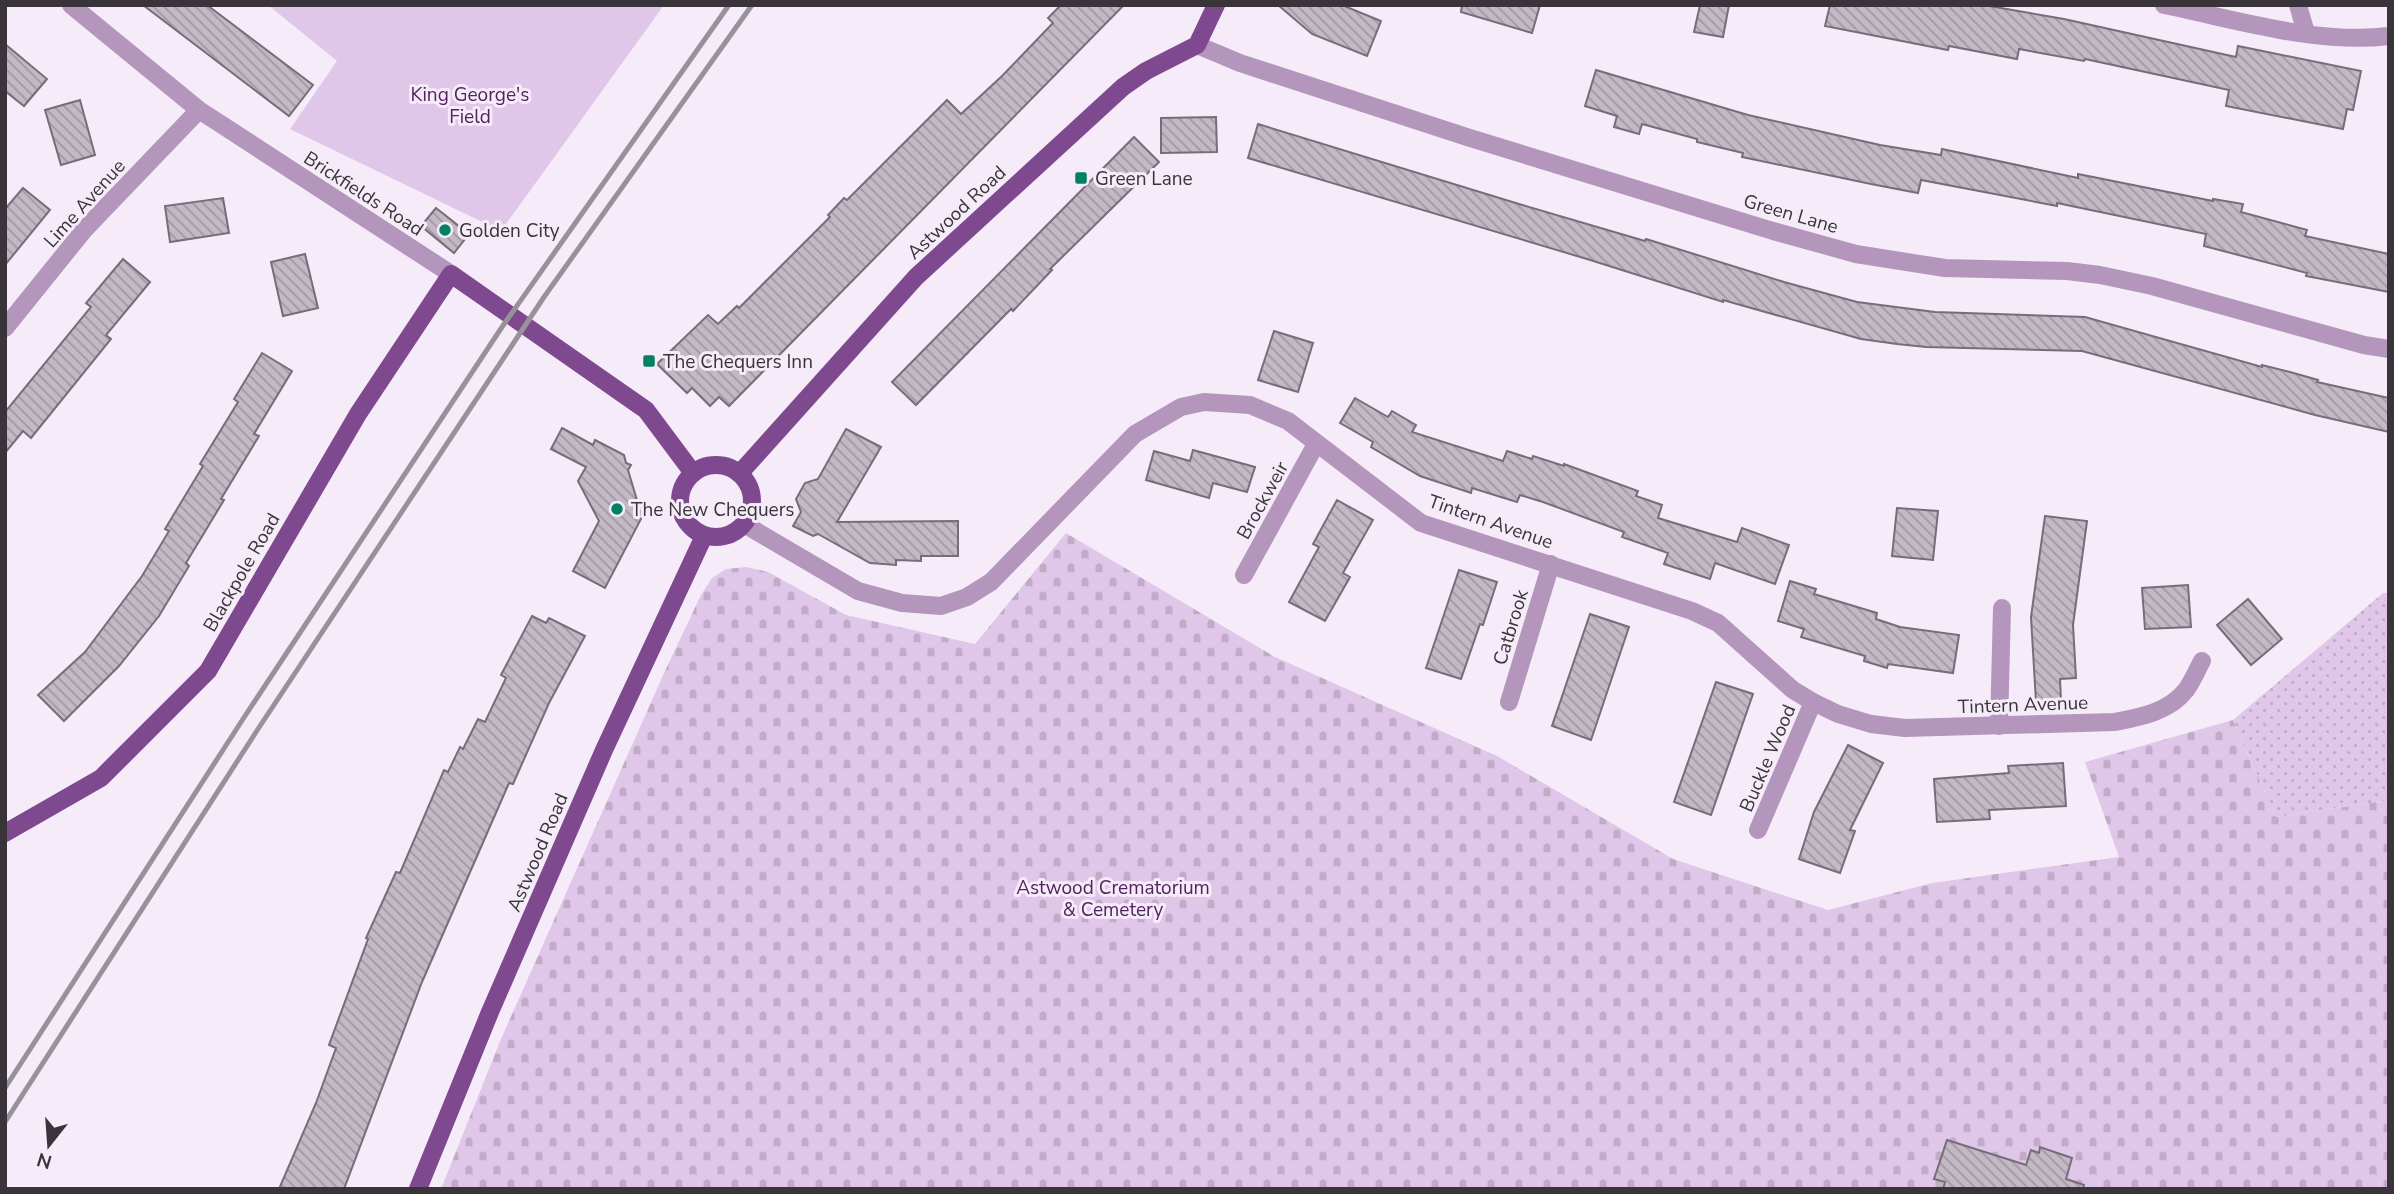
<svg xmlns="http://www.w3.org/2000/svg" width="2394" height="1194" font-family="'Nunito Sans',sans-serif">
  <defs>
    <pattern id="cemetery-stones" width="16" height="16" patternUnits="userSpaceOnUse" patternTransform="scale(1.75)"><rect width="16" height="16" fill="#e0c6e8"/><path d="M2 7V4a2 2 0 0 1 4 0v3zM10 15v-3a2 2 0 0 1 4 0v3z" fill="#c1abc8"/></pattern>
    <pattern id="garden-dots" width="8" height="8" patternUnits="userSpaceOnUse" patternTransform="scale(1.75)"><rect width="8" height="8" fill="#e0c6e8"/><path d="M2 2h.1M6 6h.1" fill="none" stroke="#c1abc8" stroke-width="1.8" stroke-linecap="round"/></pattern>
    <pattern id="building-back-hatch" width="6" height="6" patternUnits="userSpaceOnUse" patternTransform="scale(1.75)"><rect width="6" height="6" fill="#c3b9c5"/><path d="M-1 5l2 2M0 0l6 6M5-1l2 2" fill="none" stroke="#9f97a1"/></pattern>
  </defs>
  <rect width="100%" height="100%" fill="#f6ecf9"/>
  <path fill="url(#cemetery-stones)" d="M 1066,533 L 1275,657 L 1497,756 L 1673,859 L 1828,910 L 1932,883 L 2119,857 L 2085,762 L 2233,720 L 2276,817 L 2389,800 L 2389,1189 L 441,1189 L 501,1039 L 665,671 L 701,595 L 712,578 L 726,569 L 746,567 L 768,572 L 846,615 L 975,644 Z"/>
  <path fill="#e0c6e8" d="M 268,5 L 664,5 L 501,231 L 290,129 L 337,61 Z"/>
  <path fill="url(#garden-dots)" d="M 2383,593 L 2389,593 L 2389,800 L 2276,817 L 2233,720 Z"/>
  <g fill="url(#building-back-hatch)" stroke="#766d79" stroke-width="2">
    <path d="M 143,5 L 207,5 L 313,85 L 289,116 Z"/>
    <path d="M 1061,5 L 1124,5 L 729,406 L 719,397 L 710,406 L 692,388 L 687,393 L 657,364 L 708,315 L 718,324 L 737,306 L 739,308 L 830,217 L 828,215 L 844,198 L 847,200 L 947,100 L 961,114 L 1002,76 L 1053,23 L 1048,18 Z"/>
    <path d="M 1278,5 L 1342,5 L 1381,21 L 1367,56 L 1312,34 Z"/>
    <path d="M 1462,5 L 1540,5 L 1532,33 L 1461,12 Z"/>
    <path d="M 1700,5 L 1729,5 L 1723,37 L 1694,32 Z"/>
    <path d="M 1830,5 L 1984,5 L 2064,19 L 2236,57 L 2238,46 L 2361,71 L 2353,110 L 2347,109 L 2343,129 L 2226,106 L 2229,90 L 2085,59 L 2084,61 L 2019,49 L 2017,59 L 1949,46 L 1948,50 L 1825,26 Z"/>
    <path d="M 5,44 L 47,79 L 24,106 L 5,91 Z"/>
    <path d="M 1596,70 L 1748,115 L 1880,145 L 1941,155 L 1942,149 L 2078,178 L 2078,174 L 2213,201 L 2213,199 L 2243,204 L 2241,212 L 2307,230 L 2305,236 L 2389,254 L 2389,292 L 2306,276 L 2307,273 L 2204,246 L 2206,234 L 2057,203 L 2057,206 L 1921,180 L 1918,193 L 1871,184 L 1742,157 L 1743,153 L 1697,142 L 1697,139 L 1642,124 L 1639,134 L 1614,127 L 1617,116 L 1585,106 Z"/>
    <path d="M 80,100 L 95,155 L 61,165 L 45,110 Z"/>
    <path d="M 1216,117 L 1217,152 L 1161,153 L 1161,118 Z"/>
    <path d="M 1258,124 L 1519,204 L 1645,241 L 1646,239 L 1784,282 L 1857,302 L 1935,312 L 2085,317 L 2262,367 L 2262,365 L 2290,372 L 2318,380 L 2317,382 L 2389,398 L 2389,432 L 2315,415 L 2082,351 L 1926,347 L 1897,344 L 1861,339 L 1723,300 L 1723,302 L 1587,259 L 1248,158 Z"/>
    <path d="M 1134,137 L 1159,162 L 1050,269 L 1052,270 L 1013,311 L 1011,309 L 916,405 L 892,382 Z"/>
    <path d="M 23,188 L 50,210 L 5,265 L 5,209 Z"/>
    <path d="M 223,198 L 229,233 L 170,242 L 165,206 Z"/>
    <path d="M 436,208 L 469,234 L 454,253 L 421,226 Z"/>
    <path d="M 305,254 L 318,308 L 283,316 L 271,262 Z"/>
    <path d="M 123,259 L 150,282 L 106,335 L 111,339 L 31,438 L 23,431 L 5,453 L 5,412 L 91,307 L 86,303 Z"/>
    <path d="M 1274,331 L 1313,343 L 1298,392 L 1258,380 Z"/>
    <path d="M 262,353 L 292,371 L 254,434 L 259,436 L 221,499 L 224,500 L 186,563 L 189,566 L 159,616 L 119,666 L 64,721 L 38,695 L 85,652 L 142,576 L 169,531 L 165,529 L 203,466 L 200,464 L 238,402 L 234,399 Z"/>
    <path d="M 1355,398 L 1388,417 L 1392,411 L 1416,425 L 1412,432 L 1503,461 L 1507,451 L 1532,459 L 1533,456 L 1564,466 L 1564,464 L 1638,491 L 1636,496 L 1662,505 L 1658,518 L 1737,542 L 1742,528 L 1789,545 L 1775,584 L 1715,563 L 1710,579 L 1664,564 L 1668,553 L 1622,537 L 1624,532 L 1543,502 L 1520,495 L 1517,502 L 1472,488 L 1471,493 L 1420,476 L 1371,447 L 1373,442 L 1340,423 Z"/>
    <path d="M 562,428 L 593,445 L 595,440 L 624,455 L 626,463 L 631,465 L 628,470 L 642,517 L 605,588 L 573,571 L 599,521 L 578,481 L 586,467 L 551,449 Z"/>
    <path d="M 846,429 L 881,447 L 837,522 L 958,521 L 958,556 L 921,556 L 921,561 L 896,560 L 896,565 L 870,563 L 818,534 L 813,536 L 793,526 L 801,512 L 796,499 L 805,483 L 818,479 Z"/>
    <path d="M 1193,450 L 1255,467 L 1247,492 L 1213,483 L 1209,498 L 1146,480 L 1154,451 L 1190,461 Z"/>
    <path d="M 1337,500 L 1373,520 L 1343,573 L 1350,577 L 1325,621 L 1289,602 L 1319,547 L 1313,544 Z"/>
    <path d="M 1897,508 L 1938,511 L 1933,560 L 1892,556 Z"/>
    <path d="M 2045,516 L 2087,521 L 2073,625 L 2076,678 L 2060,679 L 2061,700 L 2036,702 L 2031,617 Z"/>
    <path d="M 1459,570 L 1497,582 L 1483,625 L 1480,624 L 1461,679 L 1426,668 Z"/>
    <path d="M 1790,581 L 1816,589 L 1814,594 L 1877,613 L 1876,619 L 1900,627 L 1959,635 L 1953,673 L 1888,664 L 1887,668 L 1864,661 L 1865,656 L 1801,637 L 1804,629 L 1778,621 Z"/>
    <path d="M 2188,585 L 2191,627 L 2145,629 L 2142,588 Z"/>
    <path d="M 2248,599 L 2282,639 L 2251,665 L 2217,625 Z"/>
    <path d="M 1590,614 L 1629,627 L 1591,740 L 1552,726 Z"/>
    <path d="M 532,616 L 546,623 L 549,618 L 585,636 L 549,703 L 513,784 L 509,783 L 422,982 L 344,1189 L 279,1189 L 316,1103 L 336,1048 L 329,1045 L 368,939 L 366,938 L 396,872 L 400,873 L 444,770 L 448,772 L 460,747 L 463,749 L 478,719 L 485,722 L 506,678 L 501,675 Z"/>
    <path d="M 1716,682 L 1753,694 L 1711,815 L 1674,802 Z"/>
    <path d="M 1848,745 L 1883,763 L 1850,830 L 1855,831 L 1840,873 L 1799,859 L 1814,812 Z"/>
    <path d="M 2063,763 L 2066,806 L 1989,810 L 1990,819 L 1937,822 L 1934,779 L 2009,773 L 2008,766 Z"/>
    <path d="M 1947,1140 L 2026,1165 L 2031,1150 L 2039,1153 L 2040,1147 L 2072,1158 L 2066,1179 L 2084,1185 L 2083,1189 L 1943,1189 L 1945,1182 L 1934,1179 Z"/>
  </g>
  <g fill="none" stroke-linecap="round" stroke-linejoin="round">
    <g stroke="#b496bd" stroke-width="18">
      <path d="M 71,5 L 199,110 L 451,274"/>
      <path d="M 2164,5 C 2234,19 2317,45 2389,36"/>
      <path d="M 2298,5 L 2306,33"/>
      <path d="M 1197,45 L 1240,63 L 1470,138 L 1773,231 L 1856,254 L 1945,268 L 2067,271 L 2100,275 L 2152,286 L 2364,345 L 2389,349"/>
      <path d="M 5,328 L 84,230 L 199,110"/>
      <path d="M 744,524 L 858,591 L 902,603 L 941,606 L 967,597 L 991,582 L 1135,434 L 1181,407 L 1204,402 L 1250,405 L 1288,421 L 1421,523 L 1692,611 L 1718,623 L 1793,690 L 1813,702 L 1838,714 L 1871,724 L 1905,728 L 2115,722 C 2140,717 2169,712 2186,690 C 2192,682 2197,670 2202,661"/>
      <path d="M 1244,575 L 1316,444"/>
      <path d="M 1509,702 L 1551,564"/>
      <path d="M 1999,726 L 2002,608"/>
      <path d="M 1758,830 L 1813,702"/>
    </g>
    <g stroke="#7f498f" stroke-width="18">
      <circle cx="716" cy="501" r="36"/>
      <path d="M 740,473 L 916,277 L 1123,87 L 1146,71 L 1197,45 L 1216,5"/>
      <path d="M 5,833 L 101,778 L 208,671 L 358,414 L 451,274 L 646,410 L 693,473"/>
      <path d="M 418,1189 L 490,1012 L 604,750 L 704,536"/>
    </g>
    <g stroke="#98919a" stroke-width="5">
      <path d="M 5,1088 L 243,719 L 502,327 L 729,5"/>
      <path d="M 5,1122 L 258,729 L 544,297 L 752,5"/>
    </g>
  </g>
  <g fill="#018162" stroke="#f6ecf9" stroke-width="2.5">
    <rect x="1074" y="171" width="14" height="14" rx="3.5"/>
    <circle cx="445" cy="230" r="7"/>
    <rect x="642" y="354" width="14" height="14" rx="3.5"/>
    <circle cx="617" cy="509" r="7"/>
  </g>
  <g text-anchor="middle" stroke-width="6" stroke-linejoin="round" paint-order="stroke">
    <g font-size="19" fill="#532360" stroke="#f6ecf9">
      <text x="470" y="101">King George's<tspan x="470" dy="22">Field</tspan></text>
      <text x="1113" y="894">Astwood Crematorium<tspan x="1113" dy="22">&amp; Cemetery</tspan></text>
    </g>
    <g font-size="19" fill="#383439" stroke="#f6ecf9" text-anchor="start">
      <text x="1095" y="185">Green Lane</text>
      <text x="459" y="237">Golden City</text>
      <text x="663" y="368">The Chequers Inn</text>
      <text x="631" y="516">The New Chequers</text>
    </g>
    <g font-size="19" fill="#383439" stroke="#f6ecf9">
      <text transform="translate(364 193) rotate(33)" y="7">Brickfields Road</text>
      <text transform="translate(84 203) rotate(-48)" y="7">Lime Avenue</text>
      <text transform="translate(956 212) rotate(-43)" y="7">Astwood Road</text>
      <text transform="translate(1791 213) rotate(16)" y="7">Green Lane</text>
      <text transform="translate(1262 500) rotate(-61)" y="7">Brockweir</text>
      <text transform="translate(1491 521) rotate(19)" y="7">Tintern Avenue</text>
      <text transform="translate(241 572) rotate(-60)" y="7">Blackpole Road</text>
      <text transform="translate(1510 627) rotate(-73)" y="7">Catbrook</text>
      <text transform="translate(2023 704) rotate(-2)" y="7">Tintern Avenue</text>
      <text transform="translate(1767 758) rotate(-67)" y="7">Buckle Wood</text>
      <text transform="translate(537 852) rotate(-67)" y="7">Astwood Road</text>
    </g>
  </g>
  <rect width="2394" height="1194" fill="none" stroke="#383439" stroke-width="14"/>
  <g transform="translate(49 1145) rotate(197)" stroke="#f6ecf9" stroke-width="5" paint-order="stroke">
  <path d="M0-5L12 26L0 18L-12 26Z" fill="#383439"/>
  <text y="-10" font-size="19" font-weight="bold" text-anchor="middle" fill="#383439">N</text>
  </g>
</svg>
